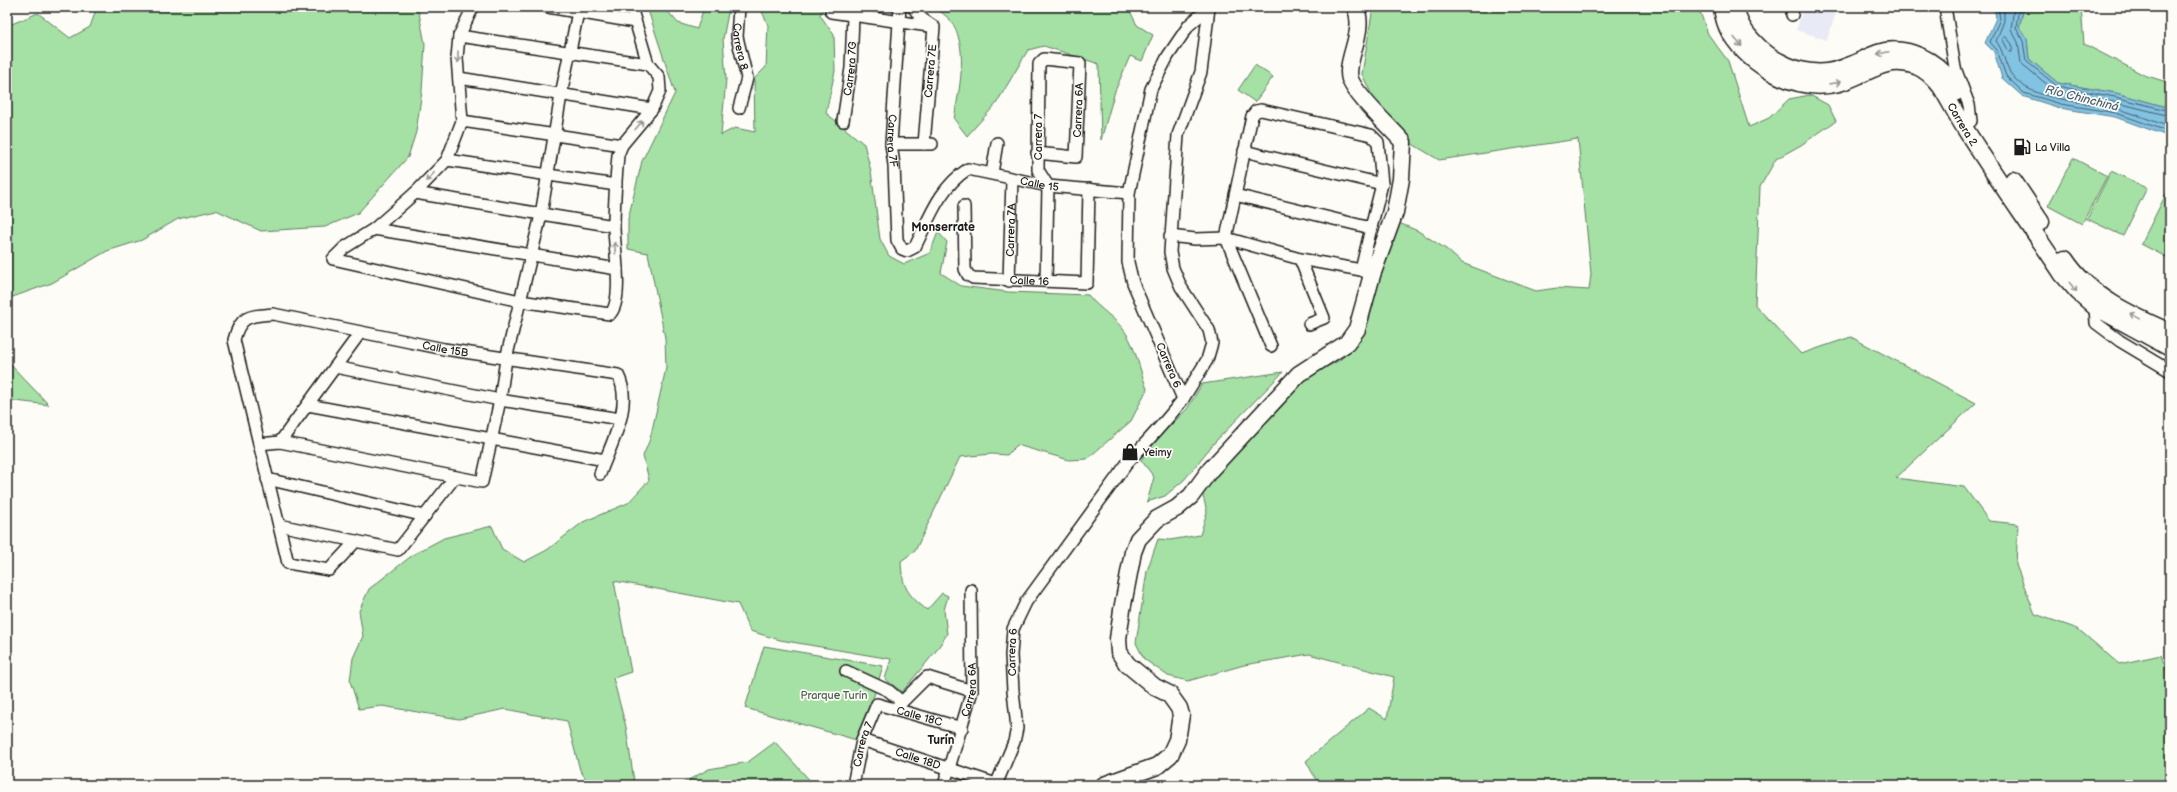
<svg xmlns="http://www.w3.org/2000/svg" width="2177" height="792" font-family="'Balsamiq Sans',sans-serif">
  <rect width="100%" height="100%" fill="#fdfcf7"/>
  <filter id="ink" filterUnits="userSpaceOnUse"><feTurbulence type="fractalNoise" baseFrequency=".025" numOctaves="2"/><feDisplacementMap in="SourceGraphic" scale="8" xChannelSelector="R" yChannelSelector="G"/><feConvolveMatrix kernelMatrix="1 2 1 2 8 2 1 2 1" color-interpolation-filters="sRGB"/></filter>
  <g filter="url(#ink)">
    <path fill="#e8ebf6" d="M 1804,7 L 1838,7 L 1827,40 L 1796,30 Z"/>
    <g fill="#a5e0a5" stroke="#607e60">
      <path d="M 97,7 L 415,7 L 419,13 L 425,44 L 422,91 L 416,132 L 408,157 L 358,213 L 325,227 L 261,231 L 216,210 L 178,219 L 142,240 L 107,251 L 52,283 L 7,299 L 7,26 L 38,13 L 70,38 L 90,27 Z"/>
      <path d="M 647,7 L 664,7 L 678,23 L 697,29 L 704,7 L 731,7 L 729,8 L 723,39 L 726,79 L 721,135 L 735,128 L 755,132 L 754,79 L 766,67 L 768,25 L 760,7 L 824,7 L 820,15 L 834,35 L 835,71 L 826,113 L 864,144 L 871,171 L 880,239 L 889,256 L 904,264 L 930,253 L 938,232 L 947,242 L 941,273 L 961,286 L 1008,292 L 1088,295 C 1099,309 1116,318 1126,333 C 1136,349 1140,371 1147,389 L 1131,421 L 1087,459 L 1069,460 L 1017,445 L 1007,455 L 992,454 L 960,457 L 915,551 L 901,561 C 902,587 907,594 927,610 L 942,593 L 948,596 L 944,610 L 947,634 L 936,651 L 902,692 L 885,679 L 891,659 L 780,640 L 750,631 L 738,604 L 614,581 L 631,672 L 613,678 L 626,727 L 634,781 L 640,785 L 590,785 L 580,770 L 567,721 L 505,709 L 459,719 L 382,706 L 359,709 L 350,681 L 353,658 L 363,636 L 359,611 L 369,589 L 414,554 L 444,538 L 492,526 L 502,549 L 524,562 L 547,550 L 583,522 L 628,503 L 649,480 L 643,456 L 650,439 L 666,368 L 665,338 L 648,253 L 628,249 L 628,219 L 642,161 L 675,93 Z"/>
      <path d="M 934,7 L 1128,7 L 1137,25 L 1153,35 L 1142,61 L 1130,56 L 1115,91 L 1101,140 L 1099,64 L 1044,46 L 1028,50 L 996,104 L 967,136 L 954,119 C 959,90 968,53 954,26 C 951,19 940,11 934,7 Z"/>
      <path d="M 1373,7 L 1682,7 L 1700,12 L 1708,34 L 1728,61 L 1749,127 L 1769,118 L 1789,99 L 1810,95 L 1828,105 L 1836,121 L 1801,145 L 1776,159 L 1760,187 L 1755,305 L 1801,354 L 1851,337 L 1976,403 L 1896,478 L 1964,487 L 1989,521 L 2018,524 L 2016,565 L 2035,614 L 2078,629 L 2119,664 L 2161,655 L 2170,681 L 2170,785 L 1319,785 L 1306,761 L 1369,708 L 1387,719 L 1394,677 L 1309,654 L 1244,665 L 1188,681 L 1168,676 L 1144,659 L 1136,643 L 1147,571 L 1158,539 L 1170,540 L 1200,535 L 1207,512 L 1202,492 L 1250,435 L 1280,408 L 1306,377 L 1340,360 L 1359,342 L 1371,312 L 1394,221 L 1418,231 L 1446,249 L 1462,263 L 1536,291 L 1557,288 L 1589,290 L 1591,274 L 1578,139 L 1439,160 L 1409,142 L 1375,102 L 1362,74 Z"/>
      <path d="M 2024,7 L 2081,7 L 2084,44 L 2144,75 L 2170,83 L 2170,108 L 2116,93 L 2058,83 L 2029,59 L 2027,39 L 2019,28 Z"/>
      <path d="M 1255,65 L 1273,77 L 1255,102 L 1238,90 Z"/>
      <path d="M 2073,158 L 2107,176 L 2082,224 L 2048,206 Z"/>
      <path d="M 2111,171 L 2147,188 L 2123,236 L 2087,219 Z"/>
      <path d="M 2166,194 L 2170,196 L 2170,259 L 2141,244 Z"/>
      <path d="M 7,361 L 49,405 L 7,400 Z"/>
      <path d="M 1283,372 L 1214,443 L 1184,480 L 1165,496 L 1147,502 L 1154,477 L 1141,460 L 1160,436 L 1187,409 L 1202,384 Z"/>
      <path d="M 764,646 L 883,666 L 860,741 L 745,708 Z"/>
      <path d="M 775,742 L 814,785 L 679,785 L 709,769 L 748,762 Z"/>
    </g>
    <path fill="#82c2e2" stroke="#598093" d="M 1994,7 L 2024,7 L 2019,27 L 2027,39 L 2029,59 L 2058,83 L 2116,93 L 2170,108 L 2170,137 L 2115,117 L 2060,108 L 2022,96 L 2002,78 L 1994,52 L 1985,43 L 1996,18 Z"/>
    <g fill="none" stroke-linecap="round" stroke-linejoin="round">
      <g stroke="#455e6b" stroke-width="1">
        <path d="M 1998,7 L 2000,19 L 1990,42 L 1997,50 L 2006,76 L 2024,93 L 2061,104 L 2116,113 L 2170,132"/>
        <path d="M 2004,7 L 2004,21 L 1996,41 C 2004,51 2004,64 2011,74 C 2031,103 2087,100 2118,109 C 2136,114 2153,121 2170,127"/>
        <path d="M 2014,7 L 2011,29 L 2018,42 L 2021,63 L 2055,91 L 2114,102 L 2170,116"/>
        <path d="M 2019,7 L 2016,28 L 2023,41 L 2026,61 L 2057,86 L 2115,97 L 2170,111"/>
        <path d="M 2005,36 L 2012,44 L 2012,52 L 2009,52 L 2003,40 Z"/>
      </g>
      <g stroke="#1c1c1c" stroke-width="14">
        <g id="street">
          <path d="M 473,7 L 459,36 L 457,58 L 462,121 L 447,160 L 415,193 L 374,229 L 344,248 L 333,259 L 520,301 L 610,314 C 624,300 614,247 614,227 C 614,203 616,179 618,155 L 622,145 L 652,109 L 660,91 L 659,77 L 648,64 L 631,7"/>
          <path d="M 548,7 L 635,22"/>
          <path id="s1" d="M 739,7 L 737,37 L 747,78 L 739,108"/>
          <path id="s2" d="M 900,7 L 891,144 L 894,165 L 897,240 L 902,249 L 907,251 L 915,247 C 930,217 939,188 968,169 L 1048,186 L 1129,193"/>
          <path d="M 913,7 L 921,18 L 934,27 L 924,144"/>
          <path d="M 1945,7 L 1955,68 L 1969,105 L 1971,121"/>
          <path d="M 831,12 L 929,26"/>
          <path d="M 1792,15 L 1793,7"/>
          <path d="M 459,36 L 648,64"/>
          <path d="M 459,78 L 652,109"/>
          <path d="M 462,121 L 622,145"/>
          <path id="s3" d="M 843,121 L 851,68 L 853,16"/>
          <path d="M 891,144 L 932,144"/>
          <path d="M 1244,151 L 1382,184"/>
          <path id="s4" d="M 1037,153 L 1076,157 L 1080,63 L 1044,59 L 1039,64 L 1038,170 L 1048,186 L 1046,281"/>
          <path d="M 447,160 L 616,185"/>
          <path d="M 992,173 L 997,143"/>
          <path d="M 415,193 L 614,226"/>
          <path d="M 1235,195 L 1371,228 L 1382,184 L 1378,142 L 1371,135 L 1261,110 L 1256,111 L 1252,116 L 1226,238 L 1271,346"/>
          <path id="s5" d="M 964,206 L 965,269 L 968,275 L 973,278 L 1087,283 L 1089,189"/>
          <path d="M 374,229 L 617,269"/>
          <path d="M 1170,236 L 1195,239 L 1226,238 L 1300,259 L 1361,270 L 1372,275"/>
          <path d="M 1300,259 L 1324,318 L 1309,324"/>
          <path d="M 1361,270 L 1371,228"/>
          <path id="s6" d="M 1009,281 L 1012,179"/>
          <path d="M 2095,307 L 2096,323 L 2120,341 L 2170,371"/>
          <path d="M 335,367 L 500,400 L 620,419"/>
          <path d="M 1183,399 L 1207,360 L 1212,343 L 1209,330 L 1181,287 L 1173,268 L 1170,252 L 1178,135 L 1201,72 L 1209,8"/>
          <path d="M 308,405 L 605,460"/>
          <path d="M 280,442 L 360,333"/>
          <path d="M 259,444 L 280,442 L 482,482 L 500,400 L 506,359 L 541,215 L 561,95 L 579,7"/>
          <path d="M 267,479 L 425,516"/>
          <path d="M 279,525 L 398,550 L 455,477"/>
          <path id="s7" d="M 356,541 L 329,570 L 288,563 L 234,340 C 240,315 250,316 273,314 L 444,349 L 618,375 C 634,406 610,445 600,474"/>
          <path d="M 846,671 L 889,691 L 902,702"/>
          <path d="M 895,709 L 927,677 L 972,691"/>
          <path id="s8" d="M 862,740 L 996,784"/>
          <path id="s9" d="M 853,785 L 862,740 L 877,704 L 962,728"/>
          <path id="s10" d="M 944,785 L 972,691 L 971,590"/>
          <path id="s11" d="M 996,785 L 1014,742 L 1017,728 L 1013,691 L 1011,655 L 1013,629 L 1026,602 L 1128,462 C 1147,441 1166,422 1183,399 L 1133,283 L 1128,262 L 1129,193 L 1151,89 L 1168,56 L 1189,25 L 1210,7"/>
        </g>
      </g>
      <g stroke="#1c1c1c" stroke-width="19">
        <g id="secondary">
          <path id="s12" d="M 1722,7 C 1723,15 1726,26 1730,33 C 1751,67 1798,94 1839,83 C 1868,75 1884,55 1916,66 C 1926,70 1935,79 1941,87 C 1949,100 1956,114 1964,127 C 1995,177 2030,225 2063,275 L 2078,292 L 2095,307 L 2170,348"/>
          <path d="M 1737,7 C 1736,21 1746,34 1756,44 C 1773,62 1801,75 1827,72 C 1845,70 1862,59 1878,53 C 1900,45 1928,56 1943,72 C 1948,77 1951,86 1955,93"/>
          <path d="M 2013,180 L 2041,222"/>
          <path d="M 2065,259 C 2089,296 2131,315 2170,332"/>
          <path d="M 1104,785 L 1157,766 L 1170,755 L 1177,740 L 1181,715 L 1179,708 L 1169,694 L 1155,687 L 1127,664 L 1119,652 L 1118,639 L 1122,610 L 1133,552 L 1138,539 L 1157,519 L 1177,508 L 1191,496 L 1210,470 L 1299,374 L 1347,343 L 1357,329 L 1372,275 L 1395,212 L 1401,179 L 1403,142 C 1391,128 1355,95 1350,79 C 1344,61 1367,30 1355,7"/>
        </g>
      </g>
      <use href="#street" stroke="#fdfcf7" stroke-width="11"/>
      <use href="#secondary" stroke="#fdfcf7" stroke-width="16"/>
    </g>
    <defs><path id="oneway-shaft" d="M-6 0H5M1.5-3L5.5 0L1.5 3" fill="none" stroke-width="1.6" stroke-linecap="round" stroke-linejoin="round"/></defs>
    <g stroke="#989794">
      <use href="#oneway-shaft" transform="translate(1738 42) rotate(49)"/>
      <use href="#oneway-shaft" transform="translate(1883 53) rotate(168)"/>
      <use href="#oneway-shaft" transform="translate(458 57) rotate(90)"/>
      <use href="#oneway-shaft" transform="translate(1835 83) rotate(-8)"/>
      <use href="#oneway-shaft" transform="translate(639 125) rotate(-50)"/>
      <use href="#oneway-shaft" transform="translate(430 177) rotate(134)"/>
      <use href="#oneway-shaft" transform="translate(615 248) rotate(-94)"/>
      <use href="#oneway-shaft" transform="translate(2073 287) rotate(51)"/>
      <use href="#oneway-shaft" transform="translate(2135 316) rotate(-151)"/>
    </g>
  </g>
  <defs>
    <g id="fuel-bare" transform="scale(1.38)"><path d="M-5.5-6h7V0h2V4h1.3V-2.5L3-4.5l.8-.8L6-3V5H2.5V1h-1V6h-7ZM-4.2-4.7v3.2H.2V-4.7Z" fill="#1c1c1c" stroke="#fdfcf7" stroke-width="2.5" paint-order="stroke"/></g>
    <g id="shop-bare" transform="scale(1.38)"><path d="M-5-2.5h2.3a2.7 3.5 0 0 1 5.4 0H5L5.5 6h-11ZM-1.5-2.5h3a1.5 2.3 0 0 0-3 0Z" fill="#1c1c1c" stroke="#fdfcf7" stroke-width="2.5" paint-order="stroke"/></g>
  </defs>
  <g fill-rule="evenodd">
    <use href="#fuel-bare" x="2022" y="147"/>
    <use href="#shop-bare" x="1130" y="452"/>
  </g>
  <g text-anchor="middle" stroke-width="3.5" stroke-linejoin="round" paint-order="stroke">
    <g font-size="11" fill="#1c1c1c" stroke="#fdfcf7">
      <text dy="4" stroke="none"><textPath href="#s1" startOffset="40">Carrera 8</textPath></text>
      <text dy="4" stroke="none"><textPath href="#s3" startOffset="53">Carrera 7G</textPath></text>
      <text transform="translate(930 71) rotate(-85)" y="4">Carrera 7E</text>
      <text dy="4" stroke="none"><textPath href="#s4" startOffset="86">Carrera 6A</textPath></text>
      <text dy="4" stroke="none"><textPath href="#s12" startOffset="312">Carrera 2</textPath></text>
      <text transform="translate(1038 137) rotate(-90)" y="4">Carrera 7</text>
      <text dy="4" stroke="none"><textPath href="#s2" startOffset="134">Carrera 7F</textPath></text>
      <text dy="4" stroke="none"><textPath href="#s2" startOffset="427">Calle 15</textPath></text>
      <text dy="4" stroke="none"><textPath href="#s6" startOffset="51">Carrera 7A</textPath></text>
      <text dy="4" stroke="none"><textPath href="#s5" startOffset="132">Calle 16</textPath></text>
      <text dy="4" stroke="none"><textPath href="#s7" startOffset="539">Calle 15B</textPath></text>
      <text transform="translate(1169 365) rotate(67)" y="4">Carrera 6</text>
      <text dy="4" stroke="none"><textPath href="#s11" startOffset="137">Carrera 6</textPath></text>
      <text dy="4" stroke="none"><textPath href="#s10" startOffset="99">Carrera 6A</textPath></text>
      <text dy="4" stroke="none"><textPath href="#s9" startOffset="129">Calle 18C</textPath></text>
      <text dy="4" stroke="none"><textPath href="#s9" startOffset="42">Carrera 7</textPath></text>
      <text dy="4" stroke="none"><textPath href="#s8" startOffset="59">Calle 18D</textPath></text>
    </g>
    <g font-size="11" fill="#1c1c1c" stroke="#fdfcf7" text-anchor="start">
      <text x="2035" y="151">La Villa</text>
      <text x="1143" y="456">Yeimy</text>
    </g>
    <g font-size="11" fill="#4c614c" stroke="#fdfcf7">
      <text x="834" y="699">Prarque Turín</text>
    </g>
    <g font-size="12" font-style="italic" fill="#455e6b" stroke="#fdfcf7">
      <text transform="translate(2082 98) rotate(14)" y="4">Río Chinchiná</text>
    </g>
    <g font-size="12" font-weight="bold" fill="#1c1c1c" stroke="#fdfcf7">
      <text x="943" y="231">Monserrate</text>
      <text x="941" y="744">Turín</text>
    </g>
  </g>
  <rect width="2177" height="792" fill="none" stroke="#fdfcf7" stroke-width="24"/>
  <rect x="12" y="12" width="2153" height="768" fill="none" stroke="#1c1c1c" stroke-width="1.5" filter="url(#ink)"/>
</svg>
